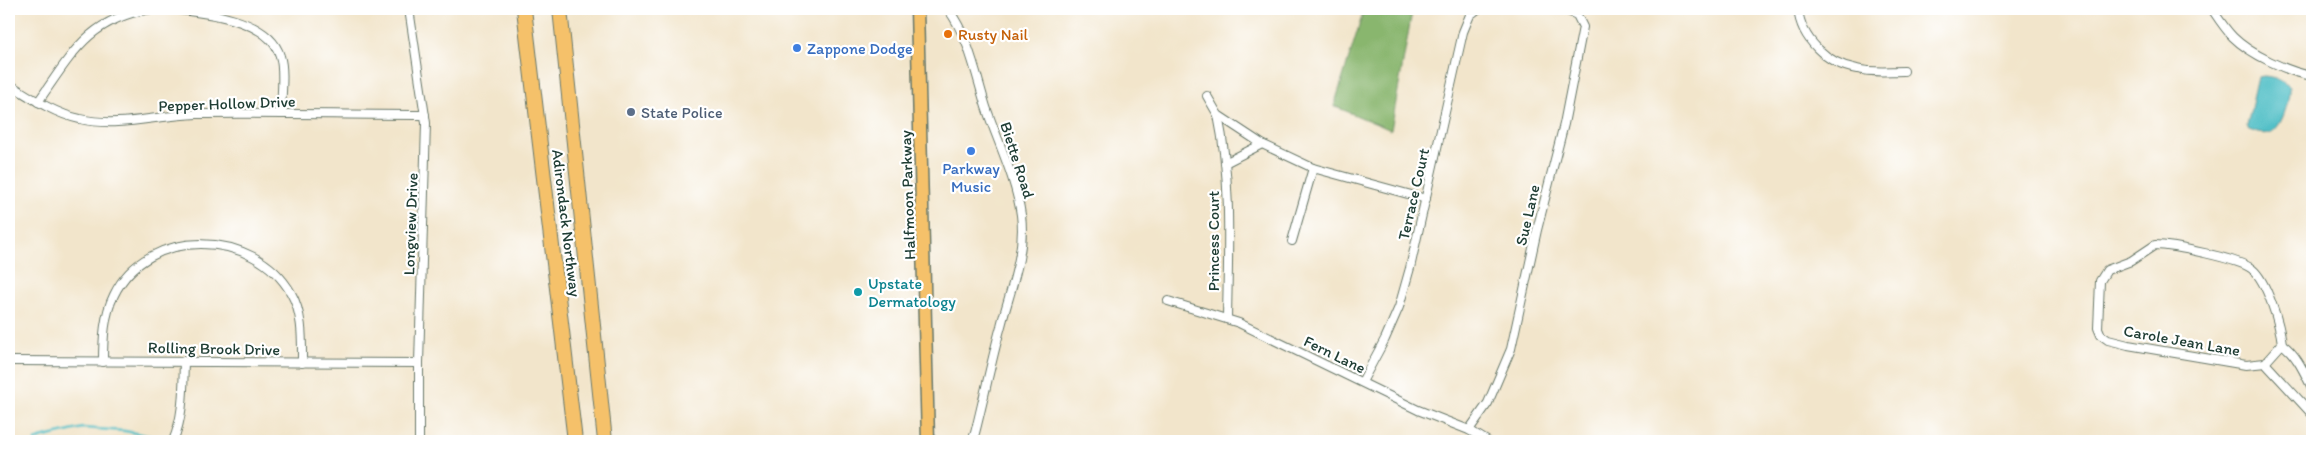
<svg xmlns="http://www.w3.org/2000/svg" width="2321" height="450" font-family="Itim,sans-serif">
  <rect width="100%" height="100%" fill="#fff"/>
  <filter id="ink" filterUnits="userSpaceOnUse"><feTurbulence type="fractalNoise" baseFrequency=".02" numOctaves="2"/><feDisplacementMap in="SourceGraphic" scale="10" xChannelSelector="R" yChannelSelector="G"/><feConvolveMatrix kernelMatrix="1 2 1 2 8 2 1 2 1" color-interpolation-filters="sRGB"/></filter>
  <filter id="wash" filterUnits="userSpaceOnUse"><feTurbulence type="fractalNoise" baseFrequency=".0096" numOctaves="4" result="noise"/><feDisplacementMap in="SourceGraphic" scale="20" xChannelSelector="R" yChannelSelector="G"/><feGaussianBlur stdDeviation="1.12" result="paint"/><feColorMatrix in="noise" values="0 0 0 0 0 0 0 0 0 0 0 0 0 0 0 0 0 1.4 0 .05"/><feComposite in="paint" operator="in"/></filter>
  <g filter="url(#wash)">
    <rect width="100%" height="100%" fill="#f2e5cb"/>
    <path fill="#89b66e" stroke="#547a51" d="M 1361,9 L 1410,9 L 1412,12 L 1391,130 L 1334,106 L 1363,13 Z"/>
    <path fill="#52c0c7" stroke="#387e7e" d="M 2264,76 C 2275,77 2282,80 2289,87 C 2290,99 2282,130 2269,133 C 2263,135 2255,132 2249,130 L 2247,126 L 2258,77 Z"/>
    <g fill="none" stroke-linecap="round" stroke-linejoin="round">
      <path stroke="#52c0c7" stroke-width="2.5" d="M 35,441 L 40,438 L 83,428 L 125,431 L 150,436"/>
    </g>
  </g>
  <g filter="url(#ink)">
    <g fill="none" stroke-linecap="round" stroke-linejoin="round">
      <g stroke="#697869" stroke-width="10">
        <g id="street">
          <path d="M 169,9 C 202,12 269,18 280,56 C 285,71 281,97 281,114"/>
          <path d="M 409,9 L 426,123 L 419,363 L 419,441"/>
          <path d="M 948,9 C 969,37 976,75 986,107 C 998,143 1016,178 1021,215 C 1026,253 1010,290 1001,326 C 991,362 984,398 975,433 L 972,441"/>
          <path d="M 1798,9 C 1801,39 1827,64 1857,69 C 1872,73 1888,71 1904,71"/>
          <path d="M 2212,9 C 2218,18 2225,29 2233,37 C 2250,54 2288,72 2312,76"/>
          <path d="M 9,84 C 30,97 55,114 80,119 C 119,128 157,115 197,114 C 273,113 349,115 425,115"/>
          <path d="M 1207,96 L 1218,115 L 1262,144 L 1313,168 L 1426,199"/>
          <path d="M 38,102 C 71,55 89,18 151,9"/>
          <path d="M 1218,115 C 1232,182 1228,251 1227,319"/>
          <path d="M 1225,163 L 1262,144"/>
          <path d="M 1292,241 L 1313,168"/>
          <path d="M 2155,245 C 2172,245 2240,259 2252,269 C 2267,281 2280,325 2282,344 L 2265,363 L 2246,365 L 2128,345 L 2108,340 L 2101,335 L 2098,328 L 2100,281 L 2107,270 L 2131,261 Z"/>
          <path d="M 1168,301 L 1239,323 L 1418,410 L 1469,430 L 1487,441"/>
          <path d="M 2282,344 C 2297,355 2304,372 2312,388"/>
          <path d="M 9,361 L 419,363"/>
          <path d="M 103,362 C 103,339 104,315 114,295 C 147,226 255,229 291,293 C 303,314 302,339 302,363"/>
          <path d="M 2265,363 L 2312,414"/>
          <path d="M 1362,382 L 1385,339 L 1399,307 L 1410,268 L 1463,32 L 1470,15 L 1478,9"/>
          <path d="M 1469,430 L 1488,403 L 1511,349 L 1537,230 L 1564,124 L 1583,27 L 1577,15 L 1563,9"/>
          <path d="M 173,441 C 184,415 183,389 184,361"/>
        </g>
      </g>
      <g stroke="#697869" stroke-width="15">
        <path id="primary" d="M 917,9 L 928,441"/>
      </g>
      <g stroke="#697869" stroke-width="16">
        <g id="highway">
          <path d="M 524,9 L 575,441"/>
          <path d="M 560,9 L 605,441"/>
        </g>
      </g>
      <use href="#street" stroke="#fff" stroke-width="8"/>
      <use href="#primary" stroke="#f5c16b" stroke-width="12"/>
      <use href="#highway" stroke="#f5c16b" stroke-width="14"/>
    </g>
  </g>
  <circle fill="#e8710a" stroke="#fff" stroke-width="2" cx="948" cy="34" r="5"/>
  <g fill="#3f7fe0" stroke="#fff" stroke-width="2">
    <circle cx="797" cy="48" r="5"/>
    <circle cx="971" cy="151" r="5"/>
  </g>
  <circle fill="#5c6f8a" stroke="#fff" stroke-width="2" cx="631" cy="112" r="5"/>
  <circle fill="#0f9aa8" stroke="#fff" stroke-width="2" cx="858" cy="292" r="5"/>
  <g text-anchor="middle" stroke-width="4.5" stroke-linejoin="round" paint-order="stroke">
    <g font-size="16" fill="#c56008" stroke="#fff" text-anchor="start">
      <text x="958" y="40">Rusty Nail</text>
    </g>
    <g font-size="16" fill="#366cbe" stroke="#fff" text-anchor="start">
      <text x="807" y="54">Zappone Dodge</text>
      <text x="971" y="174" text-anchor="middle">Parkway<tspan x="971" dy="18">Music</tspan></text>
    </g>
    <g font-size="16" fill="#1f3d34" stroke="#fff">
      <text transform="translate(227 103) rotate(-2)" y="6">Pepper Hollow Drive</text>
      <text transform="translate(1018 160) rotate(72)" y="6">Biette Road</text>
      <text transform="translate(1413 194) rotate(-77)" y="6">Terrace Court</text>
      <text transform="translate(907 195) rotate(-92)" y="6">Halfmoon Parkway</text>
      <text transform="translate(1527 215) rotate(-77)" y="6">Sue Lane</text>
      <text transform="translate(567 223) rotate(83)" y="6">Adirondack Northway</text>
      <text transform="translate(410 224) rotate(-88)" y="6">Longview Drive</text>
      <text transform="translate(1213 241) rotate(-90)" y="6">Princess Court</text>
      <text transform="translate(2182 340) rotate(10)" y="6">Carole Jean Lane</text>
      <text transform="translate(214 348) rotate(1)" y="6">Rolling Brook Drive</text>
      <text transform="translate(1335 354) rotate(26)" y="6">Fern Lane</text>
    </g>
    <g font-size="16" fill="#4e5e75" stroke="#fff" text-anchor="start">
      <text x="641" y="118">State Police</text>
    </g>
    <g font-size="16" fill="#0d838f" stroke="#fff" text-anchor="start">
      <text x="868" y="289">Upstate<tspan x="868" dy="18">Dermatology</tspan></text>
    </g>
  </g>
  <rect width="2321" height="450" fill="none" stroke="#fff" stroke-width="30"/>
</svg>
